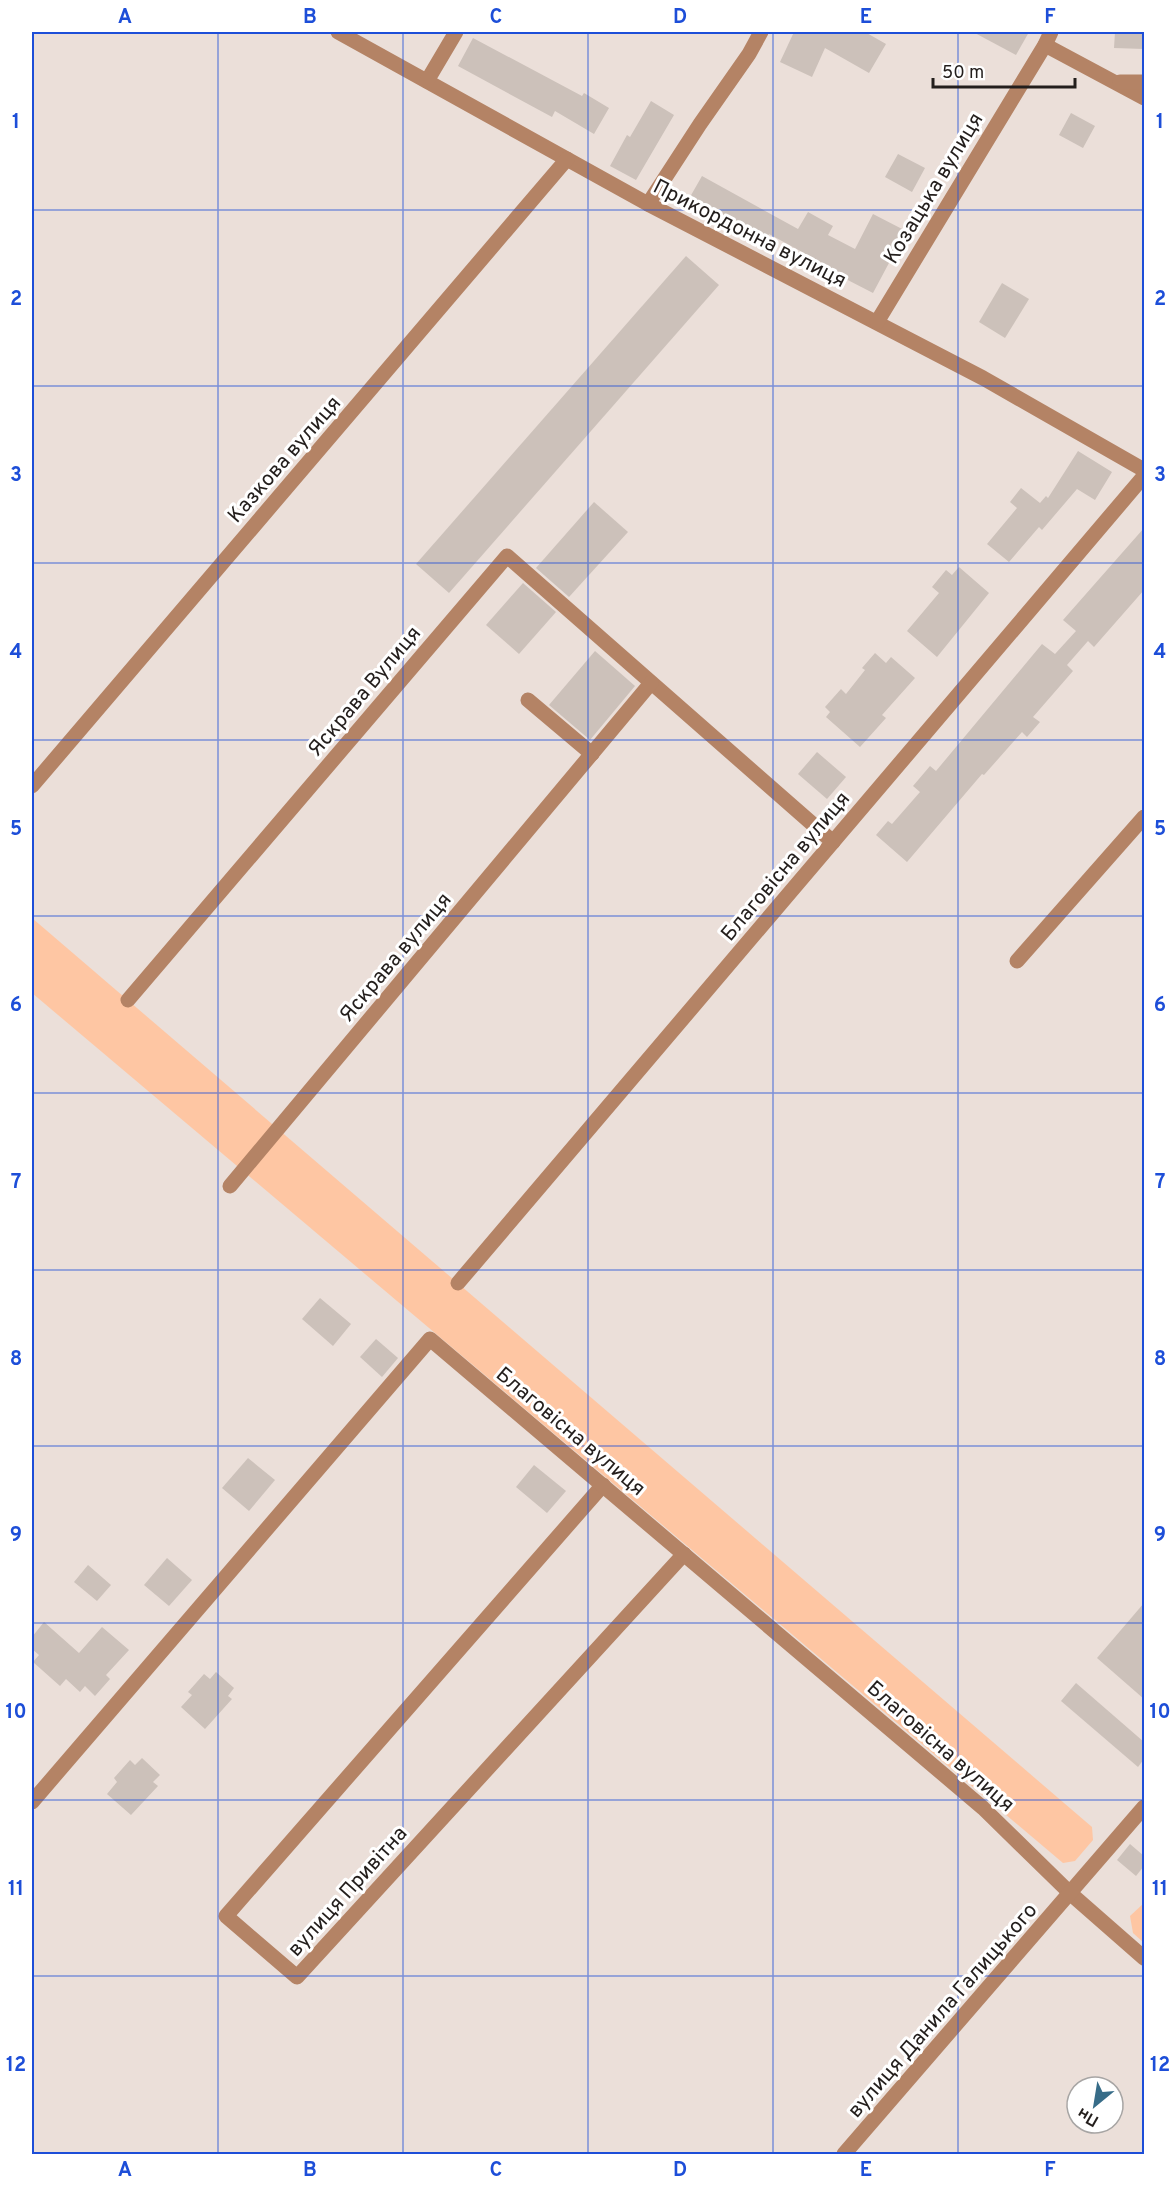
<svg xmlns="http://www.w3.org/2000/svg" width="1176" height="2186" font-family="Overpass,sans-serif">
  <rect width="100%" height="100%" fill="#ebdfd9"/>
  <g fill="#fec6a3">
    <path d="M 32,918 L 1092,1827 L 1093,1840 L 1075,1861 L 1063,1863 L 32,993 Z"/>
    <path d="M 1144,1903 L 1144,1943 L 1133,1933 L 1130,1916 Z"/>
  </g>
  <g fill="#ccc1ba">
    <path d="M 794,32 L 865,32 L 886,44 L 869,73 L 825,48 L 812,77 L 780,62 Z"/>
    <path d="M 973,32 L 1029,32 L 1016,55 Z"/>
    <path d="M 1115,32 L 1144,32 L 1144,49 L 1114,48 Z"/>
    <path d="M 473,38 L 582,96 L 584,93 L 609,108 L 594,134 L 555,111 L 552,117 L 458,66 Z"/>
    <path d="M 651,101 L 674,115 L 636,180 L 610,166 L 627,135 L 630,137 Z"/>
    <path d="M 1071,113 L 1095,126 L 1083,148 L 1059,135 Z"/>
    <path d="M 898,154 L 925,168 L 912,192 L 885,177 Z"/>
    <path d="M 702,176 L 798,229 L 808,212 L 833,226 L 828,235 L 855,249 L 873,214 L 906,231 L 873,293 L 838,275 L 839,272 L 769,234 L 767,238 L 690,197 Z"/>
    <path d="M 686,256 L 719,285 L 449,593 L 416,564 Z"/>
    <path d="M 1002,283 L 1029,299 L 1005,338 L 979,322 Z"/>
    <path d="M 1078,451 L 1112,472 L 1095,500 L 1077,489 L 1042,530 L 1039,527 L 1009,562 L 987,544 L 1017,508 L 1010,502 L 1021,488 L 1040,503 L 1046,496 L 1048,498 Z"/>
    <path d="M 594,502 L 628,532 L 569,597 L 536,568 Z"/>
    <path d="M 1144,528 L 1144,590 L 1094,647 L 1088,641 L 1067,665 L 1073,671 L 1033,717 L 1040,722 L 1027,737 L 1022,732 L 984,775 L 982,774 L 907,862 L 876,835 L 888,821 L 892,824 L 920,792 L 913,786 L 930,766 L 936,771 L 1042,644 L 1055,654 L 1076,631 L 1063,620 Z"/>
    <path d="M 959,567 L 989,593 L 937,657 L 907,631 L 939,593 L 932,587 L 946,570 L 952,575 Z"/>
    <path d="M 523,583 L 556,612 L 519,654 L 486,625 Z"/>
    <path d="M 595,651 L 635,686 L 590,740 L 549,705 Z"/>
    <path d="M 875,653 L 886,663 L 891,657 L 915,678 L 882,715 L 886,718 L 860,747 L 826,717 L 830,712 L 825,707 L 841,689 L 846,694 L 865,670 L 862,668 Z"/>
    <path d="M 817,752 L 846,777 L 827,799 L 798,774 Z"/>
    <path d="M 320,1298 L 351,1324 L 333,1346 L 302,1319 Z"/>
    <path d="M 376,1339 L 398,1358 L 382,1377 L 360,1357 Z"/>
    <path d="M 248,1458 L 275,1480 L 249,1511 L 222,1488 Z"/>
    <path d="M 534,1465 L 566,1491 L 547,1513 L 516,1487 Z"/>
    <path d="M 167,1558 L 192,1580 L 169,1606 L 144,1585 Z"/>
    <path d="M 88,1565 L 111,1585 L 97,1601 L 74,1582 Z"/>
    <path d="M 1144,1603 L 1144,1699 L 1097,1658 Z"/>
    <path d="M 44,1622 L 79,1653 L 102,1627 L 129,1650 L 106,1675 L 110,1679 L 95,1696 L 85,1686 L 80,1692 L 66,1679 L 60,1686 L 33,1662 L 39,1655 L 32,1649 L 32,1637 Z"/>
    <path d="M 216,1672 L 234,1688 L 228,1696 L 232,1699 L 205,1729 L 181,1707 L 192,1695 L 188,1692 L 204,1674 L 210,1679 Z"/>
    <path d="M 1076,1683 L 1144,1742 L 1144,1759 L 1138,1767 L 1061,1701 Z"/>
    <path d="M 142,1758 L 160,1775 L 153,1782 L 158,1786 L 131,1815 L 107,1794 L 117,1782 L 114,1778 L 130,1760 L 135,1765 Z"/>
    <path d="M 1130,1844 L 1144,1856 L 1144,1866 L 1136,1876 L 1117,1860 Z"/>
  </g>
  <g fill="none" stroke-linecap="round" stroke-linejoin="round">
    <g stroke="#b48365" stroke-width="15">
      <path d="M 338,32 L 648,204 L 983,378 L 1144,470"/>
      <path d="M 1045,45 L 1144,98"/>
      <path d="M 427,81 L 456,32"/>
      <path d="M 1120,82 L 1144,82"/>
      <path d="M 648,204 L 700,124 L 749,54 L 761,32"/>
      <path d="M 877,322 L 1045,45 L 1051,32"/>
      <path d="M 528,700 L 592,754"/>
      <path d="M 32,786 L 567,159"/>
      <path d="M 1017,961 L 1144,817"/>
      <path d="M 128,1000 L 507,556 L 833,842"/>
      <path d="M 230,1186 L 651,683"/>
      <path d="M 458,1283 L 1144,476"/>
      <path d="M 603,1485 L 226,1916 L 297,1977 L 684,1554"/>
      <path d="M 32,1802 L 430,1339 L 983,1808 L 1071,1894 L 1144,1958"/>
      <path d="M 844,2154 L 1144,1807"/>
    </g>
  </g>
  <path fill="none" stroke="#1d4ed8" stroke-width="1.5" stroke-opacity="0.55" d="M 218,32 L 218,2154M 403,32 L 403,2154M 588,32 L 588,2154M 773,32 L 773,2154M 958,32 L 958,2154M 32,210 L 1144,210M 32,386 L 1144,386M 32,563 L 1144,563M 32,740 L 1144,740M 32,916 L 1144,916M 32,1093 L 1144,1093M 32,1270 L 1144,1270M 32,1446 L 1144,1446M 32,1623 L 1144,1623M 32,1800 L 1144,1800M 32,1976 L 1144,1976"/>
  <g text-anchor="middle" stroke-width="6" stroke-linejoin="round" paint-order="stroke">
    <g font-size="21" fill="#231e1c" stroke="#fff">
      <text transform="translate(933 188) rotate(-59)" y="7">Козацька вулиця</text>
      <text transform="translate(750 233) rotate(27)" y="7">Прикордонна вулиця</text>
      <text transform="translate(284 459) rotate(-49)" y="7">Казкова вулиця</text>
      <text transform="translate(364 691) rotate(-50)" y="7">Яскрава Вулиця</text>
      <text transform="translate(785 866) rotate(-50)" y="7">Благовісна вулиця</text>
      <text transform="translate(395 957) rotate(-50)" y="7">Яскрава вулиця</text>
      <text transform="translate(571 1431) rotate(40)" y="7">Благовісна вулиця</text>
      <text transform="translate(941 1746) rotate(41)" y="7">Благовісна вулиця</text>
      <text transform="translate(347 1891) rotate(-48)" y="7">вулиця Привітна</text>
      <text transform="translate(942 2010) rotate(-49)" y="7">вулиця Данила Галицького</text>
    </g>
  </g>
  <rect width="1176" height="2186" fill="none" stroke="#ffffff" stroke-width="66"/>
  <g transform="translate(1095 2105) rotate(210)"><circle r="28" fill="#ffffff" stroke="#a7a5a4" stroke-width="1.5"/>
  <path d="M0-4.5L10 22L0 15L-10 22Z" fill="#376c88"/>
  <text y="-9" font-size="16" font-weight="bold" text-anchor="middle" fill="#231e1c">Пн</text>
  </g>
  <path d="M933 78v9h142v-9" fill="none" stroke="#231e1c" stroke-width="3"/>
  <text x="942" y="78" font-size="18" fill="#231e1c" stroke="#ffffff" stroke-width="4.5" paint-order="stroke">50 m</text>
  <rect x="33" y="33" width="1110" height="2120" fill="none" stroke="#1d4ed8" stroke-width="2"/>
  <g font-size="20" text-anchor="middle" font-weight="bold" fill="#1d4ed8">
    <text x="125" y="23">A</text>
    <text x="310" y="23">B</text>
    <text x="496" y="23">C</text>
    <text x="680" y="23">D</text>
    <text x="866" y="23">E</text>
    <text x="1050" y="23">F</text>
    <text x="16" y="128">1</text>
    <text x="1160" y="128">1</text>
    <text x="16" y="305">2</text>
    <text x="1160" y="305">2</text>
    <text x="16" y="481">3</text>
    <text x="1160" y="481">3</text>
    <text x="16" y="658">4</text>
    <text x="1160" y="658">4</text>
    <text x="16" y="835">5</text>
    <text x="1160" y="835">5</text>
    <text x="16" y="1011">6</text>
    <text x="1160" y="1011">6</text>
    <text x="16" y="1188">7</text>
    <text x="1160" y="1188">7</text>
    <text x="16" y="1365">8</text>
    <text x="1160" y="1365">8</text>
    <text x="16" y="1541">9</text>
    <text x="1160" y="1541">9</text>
    <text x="16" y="1718">10</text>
    <text x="1160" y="1718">10</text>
    <text x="16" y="1895">11</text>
    <text x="1160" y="1895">11</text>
    <text x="16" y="2071">12</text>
    <text x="1160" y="2071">12</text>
    <text x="125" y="2176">A</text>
    <text x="310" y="2176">B</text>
    <text x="496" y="2176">C</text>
    <text x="680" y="2176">D</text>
    <text x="866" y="2176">E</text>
    <text x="1050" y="2176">F</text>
  </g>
</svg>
